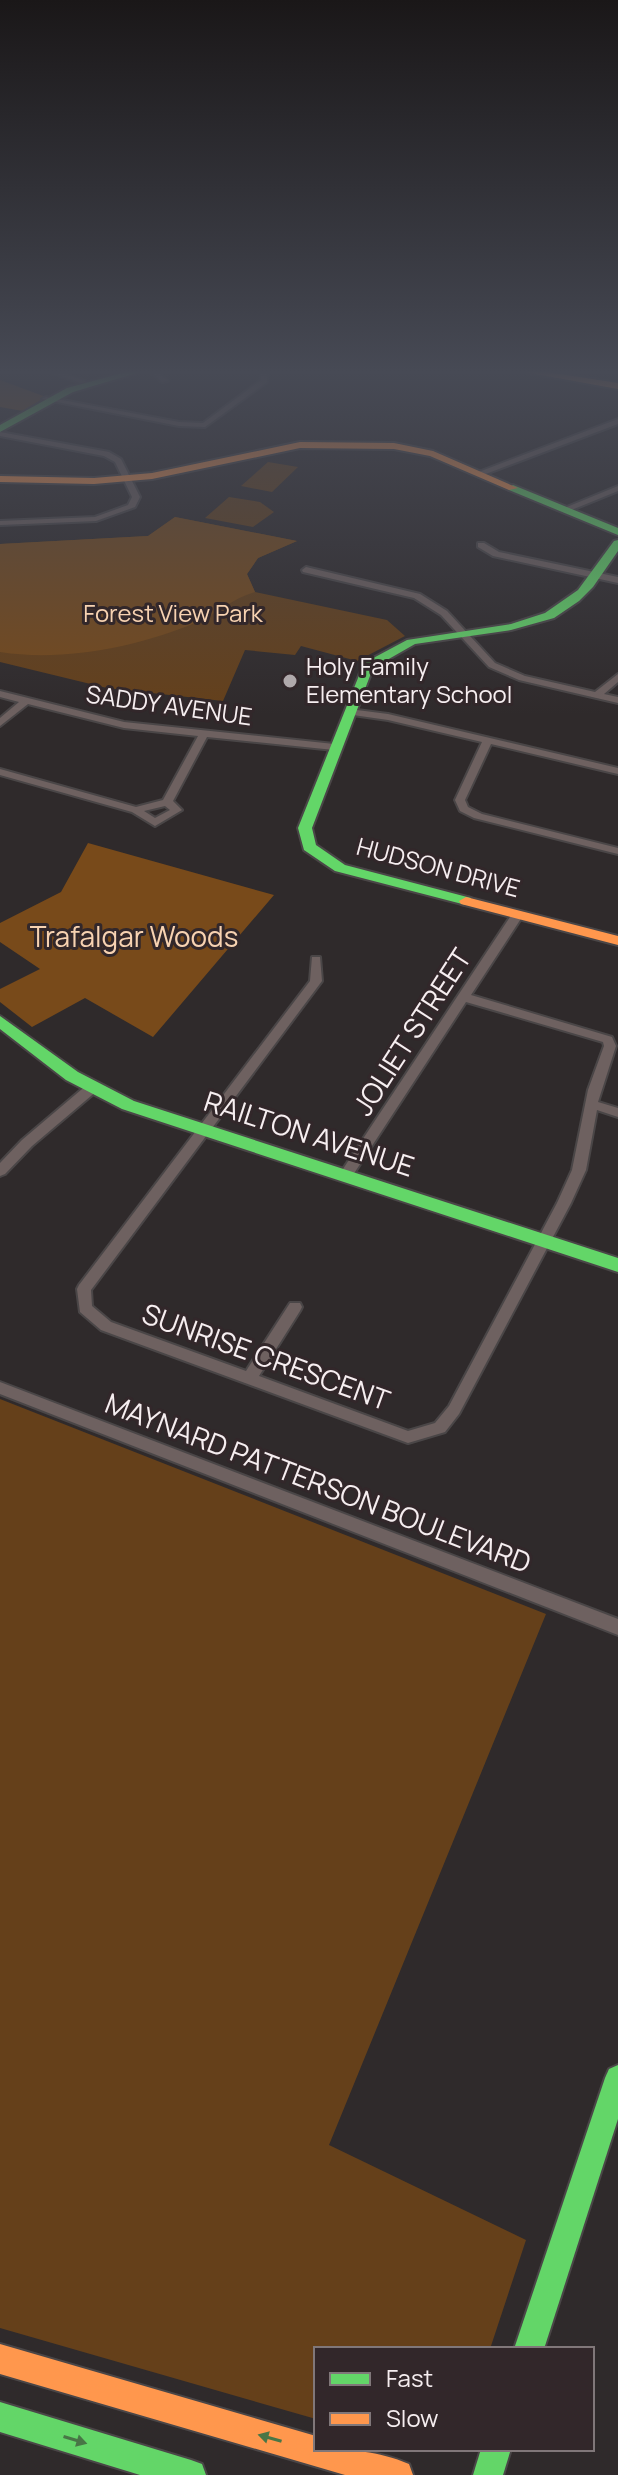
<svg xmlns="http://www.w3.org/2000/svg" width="618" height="2475" font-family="Manrope,sans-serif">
  <rect width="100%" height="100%" fill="#2f2a2b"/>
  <g fill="#65401a">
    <path d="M 268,462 L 298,467 L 272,492 L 241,486 Z"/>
    <path d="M 229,497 L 260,502 L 274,512 L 253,527 L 205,518 Z"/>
    <path d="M 175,517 L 297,541 L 258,558 L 247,574 L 255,592 L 387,620 L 405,636 L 357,661 L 301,646 L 295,655 L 245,650 L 223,701 L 107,688 L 0,662 L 0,544 L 148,536 Z"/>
    <path d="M 0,1399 L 546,1614 L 329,2145 L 526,2240 L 490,2349 L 316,2349 L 316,2419 L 0,2328 Z"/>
  </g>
  <g fill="#784a1a">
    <path d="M 0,380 L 46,397 L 23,411 L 0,407 Z"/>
    <path d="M 175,517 L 297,541 L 258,558 L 247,574 L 255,592 C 233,598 217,614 195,623 C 137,647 63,662 0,652 L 0,544 L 148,536 Z"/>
    <path d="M 88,843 L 274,895 L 153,1037 L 85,998 L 32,1027 L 0,1002 L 0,989 L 40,969 L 0,942 L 0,923 L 61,892 Z"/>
  </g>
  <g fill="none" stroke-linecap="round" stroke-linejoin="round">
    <g stroke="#4a4647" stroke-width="4">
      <g id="street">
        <path d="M 148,369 L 155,369 L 168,381 L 162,382 Z"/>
        <path d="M 261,369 L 267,369 L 267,382 L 205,427 L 179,426 L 42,399 L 46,397 L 179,422 L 203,423 L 261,380 Z"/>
        <path d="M 55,370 L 85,381 L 87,382 L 81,383 L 53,373 Z"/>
        <path d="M 618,419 L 618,424 L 483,475 L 476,473 Z"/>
        <path d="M 0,432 L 109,452 L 121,459 L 140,497 L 135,507 L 96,521 L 0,525 L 0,521 L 95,517 L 128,505 L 132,497 L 115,462 L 104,456 L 0,436 Z"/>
        <path d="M 618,486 L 618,491 L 569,511 L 562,509 Z"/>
        <path d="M 478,543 L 484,543 L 499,552 L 618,577 L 618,583 L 493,556 L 478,547 Z"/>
        <path d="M 306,567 L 420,594 L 447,611 L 495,663 L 525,676 L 595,692 L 618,674 L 618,682 L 604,694 L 618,697 L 618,703 L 519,680 L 489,667 L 441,615 L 414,598 L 303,572 L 302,570 Z"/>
        <path d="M 0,691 L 124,722 L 334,744 L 339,747 L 334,750 L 207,737 L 173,801 L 182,810 L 155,826 L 132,812 L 0,775 L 0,769 L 136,807 L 163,800 L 198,736 L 124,728 L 28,704 L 0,726 L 0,718 L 19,702 L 0,697 ZM 165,806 L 170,810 L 155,818 L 144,811 Z"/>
        <path d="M 349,709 L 388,714 L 618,768 L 618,774 L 491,744 L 465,800 L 468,807 L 482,814 L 618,848 L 618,854 L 474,818 L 460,811 L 455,800 L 482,742 L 388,720 L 346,714 L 346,710 Z"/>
        <path d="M 518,911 L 524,914 L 471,995 L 612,1037 L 616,1046 L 598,1102 L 618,1108 L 618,1117 L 597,1110 L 586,1170 L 571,1203 L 459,1414 L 445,1432 L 408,1443 L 101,1330 L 80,1312 L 77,1289 L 79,1285 L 310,981 L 312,957 L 320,957 L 322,981 L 91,1290 L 92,1306 L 111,1322 L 246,1371 L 290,1303 L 300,1303 L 302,1307 L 300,1311 L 259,1376 L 408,1431 L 435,1423 L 449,1406 L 557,1203 L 572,1170 L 588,1090 L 604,1046 L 603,1042 L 466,1002 L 351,1178 L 341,1178 L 339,1175 L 512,914 Z"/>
        <path d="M 93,1083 L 99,1087 L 98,1090 L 32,1146 L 5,1174 L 0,1176 L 0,1163 L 22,1140 L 88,1084 Z"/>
        <path d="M 0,1382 L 618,1619 L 618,1635 L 0,1394 Z"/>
      </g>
    </g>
    <g stroke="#4a4647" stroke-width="4">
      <g id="fast">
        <path d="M 137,369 L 150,369 L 73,392 L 0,432 L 0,425 L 67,388 Z"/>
        <path d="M 513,485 L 618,528 L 618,535 L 509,490 L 508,488 Z"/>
        <path d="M 618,540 L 618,551 L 593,587 L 579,601 L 554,618 L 511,630 L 415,644 L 373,668 L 312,828 L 316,845 L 345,865 L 471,898 L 471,904 L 466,905 L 335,871 L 304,850 L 298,828 L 364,663 L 407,640 L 511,624 L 545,613 L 578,590 L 614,541 Z"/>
        <path d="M 0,1016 L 78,1072 L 134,1101 L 618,1258 L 618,1272 L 122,1109 L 66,1080 L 0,1029 Z"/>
        <path d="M 618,2065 L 618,2119 L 544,2349 L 514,2349 L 605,2078 L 609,2069 Z"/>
        <path d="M 0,2402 L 191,2460 L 202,2464 L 206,2475 L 140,2475 L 0,2432 Z"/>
        <path d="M 481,2449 L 511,2449 L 503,2475 L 473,2475 Z"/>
      </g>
    </g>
    <g stroke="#4a4647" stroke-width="4">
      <g id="slow">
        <path d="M 508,369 L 527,369 L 618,383 L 618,389 Z"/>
        <path d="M 300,442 L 394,443 L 433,451 L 518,488 L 509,490 L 430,456 L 394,449 L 300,448 L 152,479 L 94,484 L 0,482 L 0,476 L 94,478 L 152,473 Z"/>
        <path d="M 466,897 L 618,936 L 618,945 L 461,904 L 459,901 Z"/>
        <path d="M 0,2344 L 316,2436 L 316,2449 C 350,2449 378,2451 409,2464 L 413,2475 L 345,2475 L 0,2374 Z"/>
      </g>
    </g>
    <use href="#street" fill="#6e6160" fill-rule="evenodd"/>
    <use href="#fast" fill="#63d668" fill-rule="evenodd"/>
    <use href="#slow" fill="#ff974d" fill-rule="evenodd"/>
  </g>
  <defs><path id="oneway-solid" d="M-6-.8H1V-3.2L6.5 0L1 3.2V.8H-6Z" transform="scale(2)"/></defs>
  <g fill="#487646">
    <use href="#oneway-solid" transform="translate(270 2438) rotate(-164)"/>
    <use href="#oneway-solid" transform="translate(75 2440) rotate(17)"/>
  </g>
  <linearGradient id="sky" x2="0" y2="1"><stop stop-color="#1a1718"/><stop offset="0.52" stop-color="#474a55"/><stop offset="1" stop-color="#474a55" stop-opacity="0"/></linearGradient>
  <rect width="618" height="715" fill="url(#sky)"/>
  <circle fill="#b0a9ab" stroke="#32272a" stroke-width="3" cx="290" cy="681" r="8"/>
  <g text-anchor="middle" stroke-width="6" stroke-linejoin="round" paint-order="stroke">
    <g font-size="24" fill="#f7d2b1" stroke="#32272a">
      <text x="173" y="622">Forest View Park</text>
    </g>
    <g font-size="24" fill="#f6eef0" stroke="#32272a" text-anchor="start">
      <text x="306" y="675">Holy Family<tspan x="306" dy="28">Elementary School</tspan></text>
    </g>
    <g font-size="24" fill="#f6eef0" stroke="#32272a">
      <text transform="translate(169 706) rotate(8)" y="8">SADDY AVENUE</text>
      <text transform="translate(438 868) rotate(15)" y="8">HUDSON DRIVE</text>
    </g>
    <g font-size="28" fill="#f7d2b1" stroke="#32272a">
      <text x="134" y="947">Trafalgar Woods</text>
    </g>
    <g font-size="28" fill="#f6eef0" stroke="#32272a">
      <text transform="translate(412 1032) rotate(-57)" y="10">JOLIET STREET</text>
      <text transform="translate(309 1134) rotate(18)" y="10">RAILTON AVENUE</text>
      <text transform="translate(266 1357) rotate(20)" y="10">SUNRISE CRESCENT</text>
      <text transform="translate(318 1483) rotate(21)" y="10">MAYNARD PATTERSON BOULEVARD</text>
    </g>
  </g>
  <rect x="314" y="2347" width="280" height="104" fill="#32272a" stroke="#807779" stroke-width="2"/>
  <rect x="330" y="2373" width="40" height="12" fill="#63d668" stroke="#807779" stroke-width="2"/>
  <text x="386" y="2387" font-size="24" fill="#f6eef0">Fast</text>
  <rect x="330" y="2413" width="40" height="12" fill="#ff974d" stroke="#807779" stroke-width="2"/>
  <text x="386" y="2427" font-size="24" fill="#f6eef0">Slow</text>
</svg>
